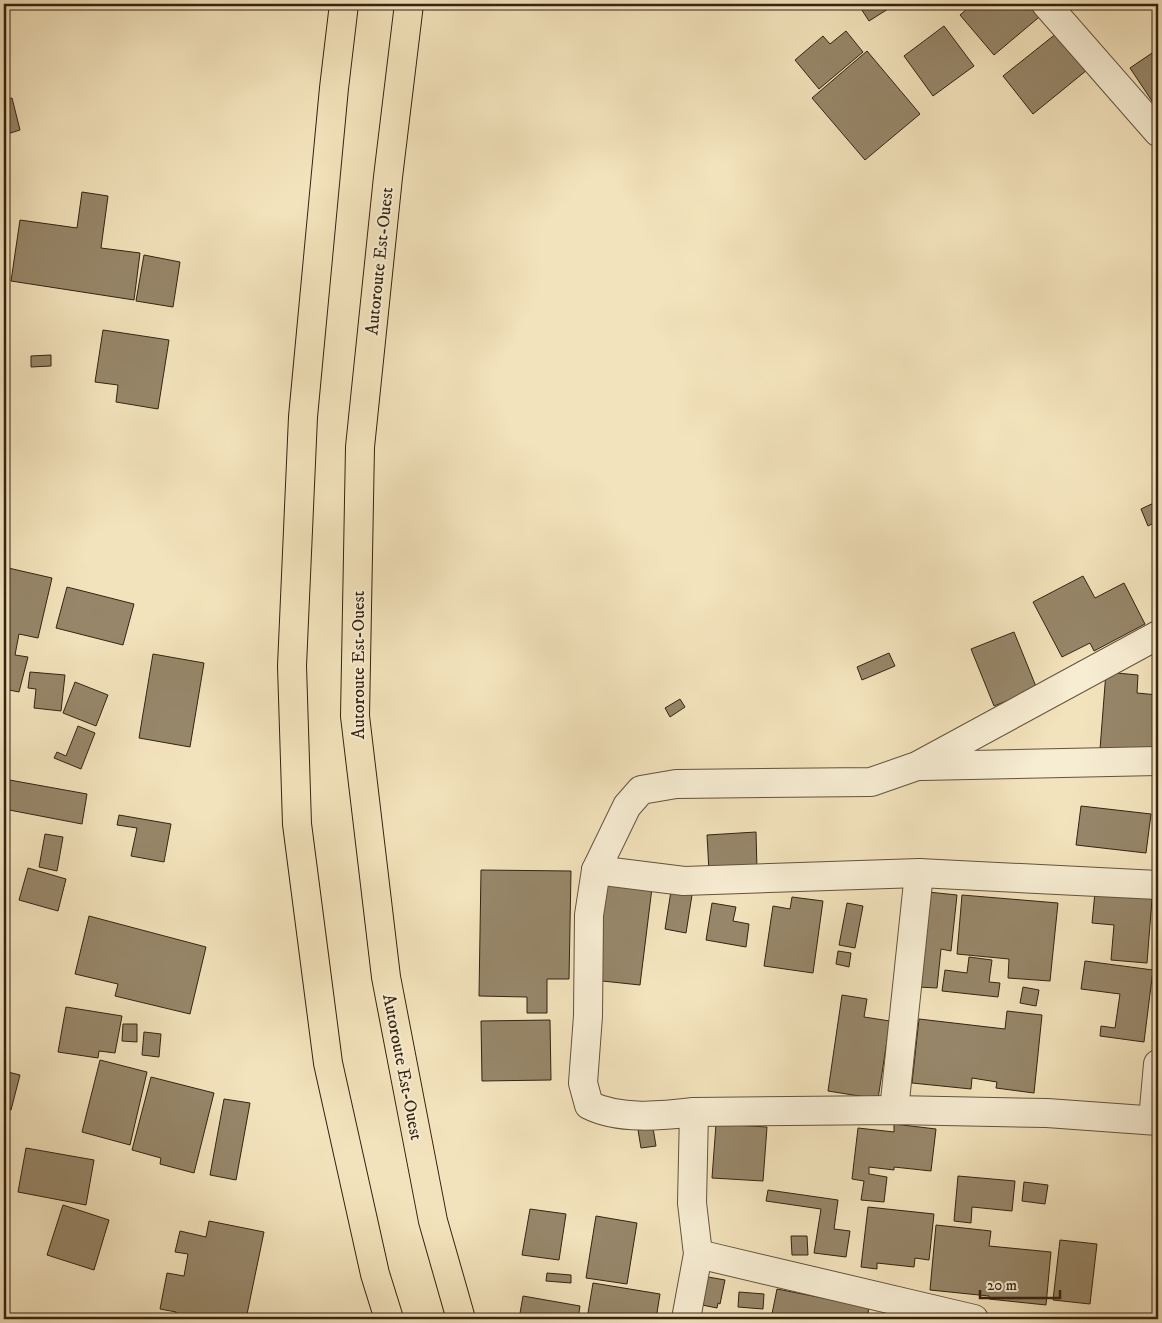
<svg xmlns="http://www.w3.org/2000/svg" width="1162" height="1323" font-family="'IM FELL DW Pica',serif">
  <rect width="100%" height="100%" fill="#f3e3bc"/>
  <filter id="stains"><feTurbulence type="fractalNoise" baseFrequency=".004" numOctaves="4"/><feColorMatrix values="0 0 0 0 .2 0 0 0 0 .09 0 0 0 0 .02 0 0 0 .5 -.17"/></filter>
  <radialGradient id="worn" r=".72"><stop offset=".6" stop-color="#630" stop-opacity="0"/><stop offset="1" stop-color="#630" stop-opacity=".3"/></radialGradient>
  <g fill="#97876a" stroke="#342311">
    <path d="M 858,4 L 896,4 L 869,21 Z"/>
    <path d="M 973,4 L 1037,4 L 1044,13 L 994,55 L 960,15 Z"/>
    <path d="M 944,26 L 974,66 L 933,96 L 904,56 Z"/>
    <path d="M 846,31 L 863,52 L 819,89 L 795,60 L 823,36 L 830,44 Z"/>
    <path d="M 1057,33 L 1087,70 L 1033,114 L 1003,76 Z"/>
    <path d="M 1158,49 L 1158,110 L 1130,68 Z"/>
    <path d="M 867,51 L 920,114 L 865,160 L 812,98 Z"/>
    <path d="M 12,98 L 20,130 L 4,135 L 4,100 Z"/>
    <path d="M 82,192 L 108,196 L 101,248 L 140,253 L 134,300 L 11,281 L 20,220 L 77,228 Z"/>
    <path d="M 144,255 L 180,262 L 173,307 L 136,301 Z"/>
    <path d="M 103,330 L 169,340 L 158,409 L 116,402 L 118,385 L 95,382 Z"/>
    <path d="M 51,355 L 51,366 L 31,367 L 31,356 Z"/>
    <path d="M 1158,501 L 1158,521 L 1148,526 L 1141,509 Z"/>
    <path d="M 4,567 L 52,578 L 38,638 L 19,634 L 15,655 L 28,657 L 19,692 L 4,689 Z"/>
    <path d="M 1083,576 L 1095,598 L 1124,583 L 1145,624 L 1094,651 L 1090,643 L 1062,657 L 1033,602 Z"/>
    <path d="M 67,587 L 134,604 L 123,645 L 56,628 Z"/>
    <path d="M 1014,632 L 1037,689 L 994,706 L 971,649 Z"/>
    <path d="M 889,653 L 895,666 L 862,680 L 857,667 Z"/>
    <path d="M 153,654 L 204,663 L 190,747 L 139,738 Z"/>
    <path d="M 30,672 L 65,675 L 61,711 L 34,708 L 36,689 L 28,688 Z"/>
    <path d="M 1106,672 L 1138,675 L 1137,693 L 1158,695 L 1158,753 L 1100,749 Z"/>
    <path d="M 75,682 L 108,695 L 96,726 L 63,713 Z"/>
    <path d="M 680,699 L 685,707 L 670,717 L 665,708 Z"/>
    <path d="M 78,726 L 95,733 L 81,769 L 54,758 L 57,752 L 66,756 Z"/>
    <path d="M 4,779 L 87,794 L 82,824 L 4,809 Z"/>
    <path d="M 1081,806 L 1151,814 L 1146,853 L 1076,845 Z"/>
    <path d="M 119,815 L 171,824 L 164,862 L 131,856 L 137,828 L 117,825 Z"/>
    <path d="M 756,832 L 757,870 L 709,872 L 707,835 Z"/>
    <path d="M 45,834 L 63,837 L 57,871 L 39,867 Z"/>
    <path d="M 28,868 L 66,879 L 58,911 L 19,900 Z"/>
    <path d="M 481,870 L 571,871 L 569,979 L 547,979 L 547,1013 L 527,1013 L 527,997 L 479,996 Z"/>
    <path d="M 604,883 L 652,888 L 640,985 L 593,980 Z"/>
    <path d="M 671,891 L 692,895 L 686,933 L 665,929 Z"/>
    <path d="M 928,892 L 957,895 L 951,951 L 941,949 L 937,988 L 918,987 Z"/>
    <path d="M 1095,892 L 1152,899 L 1147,963 L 1111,960 L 1114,925 L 1092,923 Z"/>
    <path d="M 962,895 L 1058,903 L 1050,981 L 1008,978 L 1009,959 L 957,954 Z"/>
    <path d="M 792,897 L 823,901 L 813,973 L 764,966 L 773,906 L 790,909 Z"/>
    <path d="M 712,903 L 736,907 L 733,921 L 749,924 L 746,947 L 706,940 Z"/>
    <path d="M 847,903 L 863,906 L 855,948 L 839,945 Z"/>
    <path d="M 89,916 L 206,947 L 190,1014 L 115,996 L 118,984 L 75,974 Z"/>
    <path d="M 838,951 L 851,953 L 849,967 L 836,964 Z"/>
    <path d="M 969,957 L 992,960 L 989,982 L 1000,983 L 998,997 L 942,991 L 945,970 L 967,973 Z"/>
    <path d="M 1085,961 L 1153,970 L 1144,1042 L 1100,1036 L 1101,1026 L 1115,1028 L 1120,994 L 1081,989 Z"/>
    <path d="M 1023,987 L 1039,990 L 1036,1006 L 1020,1003 Z"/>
    <path d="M 842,995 L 867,999 L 864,1017 L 890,1021 L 878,1099 L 828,1091 Z"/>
    <path d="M 66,1007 L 122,1016 L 115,1053 L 99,1051 L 98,1058 L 58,1052 Z"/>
    <path d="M 1007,1011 L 1042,1015 L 1034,1093 L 996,1088 L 997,1082 L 972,1078 L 971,1089 L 912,1083 L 919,1019 L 1005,1029 Z"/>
    <path d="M 550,1020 L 551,1080 L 482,1081 L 481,1021 Z"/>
    <path d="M 123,1024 L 137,1024 L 137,1042 L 122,1041 Z"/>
    <path d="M 144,1032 L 161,1034 L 159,1057 L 142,1055 Z"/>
    <path d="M 100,1060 L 147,1072 L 130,1145 L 82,1132 Z"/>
    <path d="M 4,1071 L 20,1075 L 11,1110 L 4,1109 Z"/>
    <path d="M 151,1077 L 214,1093 L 194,1173 L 160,1164 L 161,1158 L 132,1150 Z"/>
    <path d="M 224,1099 L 250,1103 L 236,1180 L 210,1175 Z"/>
    <path d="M 652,1122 L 656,1146 L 641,1148 L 637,1124 Z"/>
    <path d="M 716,1124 L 767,1127 L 763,1181 L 712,1178 Z"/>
    <path d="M 894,1124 L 936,1129 L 931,1171 L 894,1167 L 894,1170 L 869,1167 L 869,1174 L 887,1177 L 884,1202 L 861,1200 L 864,1181 L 852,1179 L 858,1128 L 894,1132 Z"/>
    <path d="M 26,1148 L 94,1160 L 86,1205 L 18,1192 Z"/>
    <path d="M 958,1176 L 1015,1181 L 1012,1211 L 972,1207 L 971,1223 L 954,1221 Z"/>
    <path d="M 1024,1182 L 1048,1185 L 1045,1204 L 1022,1201 Z"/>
    <path d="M 768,1190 L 838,1200 L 834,1229 L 850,1231 L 846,1257 L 814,1253 L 821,1209 L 766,1201 Z"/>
    <path d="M 63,1205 L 109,1220 L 94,1270 L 47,1255 Z"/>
    <path d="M 868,1207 L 934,1214 L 929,1260 L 915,1258 L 914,1267 L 877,1263 L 877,1269 L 861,1267 Z"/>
    <path d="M 530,1209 L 566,1214 L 559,1260 L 522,1255 Z"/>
    <path d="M 596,1216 L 637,1223 L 627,1284 L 586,1278 Z"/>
    <path d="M 209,1221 L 264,1232 L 246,1319 L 175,1319 L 176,1312 L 160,1309 L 167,1273 L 184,1276 L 188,1254 L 175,1252 L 180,1231 L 206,1237 Z"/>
    <path d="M 936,1225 L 991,1231 L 989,1246 L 1051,1252 L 1046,1305 L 989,1299 L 989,1296 L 930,1290 Z"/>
    <path d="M 791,1236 L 807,1236 L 808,1255 L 792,1255 Z"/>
    <path d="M 1060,1240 L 1097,1244 L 1090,1304 L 1053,1300 Z"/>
    <path d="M 547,1273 L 571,1275 L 571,1283 L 546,1281 Z"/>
    <path d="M 697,1275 L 725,1280 L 720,1304 L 718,1303 L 717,1308 L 692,1303 Z"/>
    <path d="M 593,1283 L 660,1294 L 656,1319 L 587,1319 Z"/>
    <path d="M 777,1289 L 869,1307 L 867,1319 L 771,1319 Z"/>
    <path d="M 739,1292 L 764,1294 L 763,1309 L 738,1307 Z"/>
    <path d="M 523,1296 L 580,1306 L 578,1319 L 519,1319 Z"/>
  </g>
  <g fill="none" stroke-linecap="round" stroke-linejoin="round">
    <g stroke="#64533c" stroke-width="30">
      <g id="minor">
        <path d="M 1046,4 L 1158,132"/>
        <path d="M 1158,635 L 917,766 L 871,782 L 676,784 L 641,790 L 627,806 L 596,870 L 589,915 L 588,1016 L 583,1083 L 589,1105 C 619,1120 661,1116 694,1112 L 894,1110 L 1047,1113 L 1158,1121"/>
        <path d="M 922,766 L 1158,761"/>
        <path d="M 596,870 L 684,881 L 919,873 L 1158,885"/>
        <path d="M 894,1110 L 919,873"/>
        <path d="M 1153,1120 L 1158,1064"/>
        <path d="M 698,1254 L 974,1319"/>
        <path d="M 686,1319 L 698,1254 L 692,1203 L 694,1112"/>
      </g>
    </g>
    <g stroke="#342311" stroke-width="30">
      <g id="motorway">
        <path d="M 344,4 L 334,88 L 303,417 L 292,666 L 297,824 L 328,1063 L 375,1274 L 389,1319"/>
        <path d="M 409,4 L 388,177 L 360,447 L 355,716 L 386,977 L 433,1221 L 461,1319"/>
      </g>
    </g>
    <use href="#minor" stroke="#f7edd3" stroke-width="28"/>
    <use href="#motorway" stroke="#f3e3bc" stroke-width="28"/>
  </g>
  <g text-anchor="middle" stroke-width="4" stroke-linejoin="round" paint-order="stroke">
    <g font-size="18" fill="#342311" stroke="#f7edd3">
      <text transform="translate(379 261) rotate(-84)" y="6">Autoroute Est-Ouest</text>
      <text transform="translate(358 665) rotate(-90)" y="6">Autoroute Est-Ouest</text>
      <text transform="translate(403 1067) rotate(79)" y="6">Autoroute Est-Ouest</text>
    </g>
  </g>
  <rect width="1162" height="1323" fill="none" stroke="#f3e3bc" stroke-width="20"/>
  <rect x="5" y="5" width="1152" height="1313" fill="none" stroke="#342311" stroke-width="2.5"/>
  <rect x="10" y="10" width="1142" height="1303" fill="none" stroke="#342311"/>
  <path d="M980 1290v8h80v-8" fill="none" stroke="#342311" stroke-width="2.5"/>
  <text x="987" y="1290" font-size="15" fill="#342311" stroke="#f7edd3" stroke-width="4" paint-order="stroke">20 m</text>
  <rect width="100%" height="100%" filter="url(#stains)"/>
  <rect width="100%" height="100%" fill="url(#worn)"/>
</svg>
